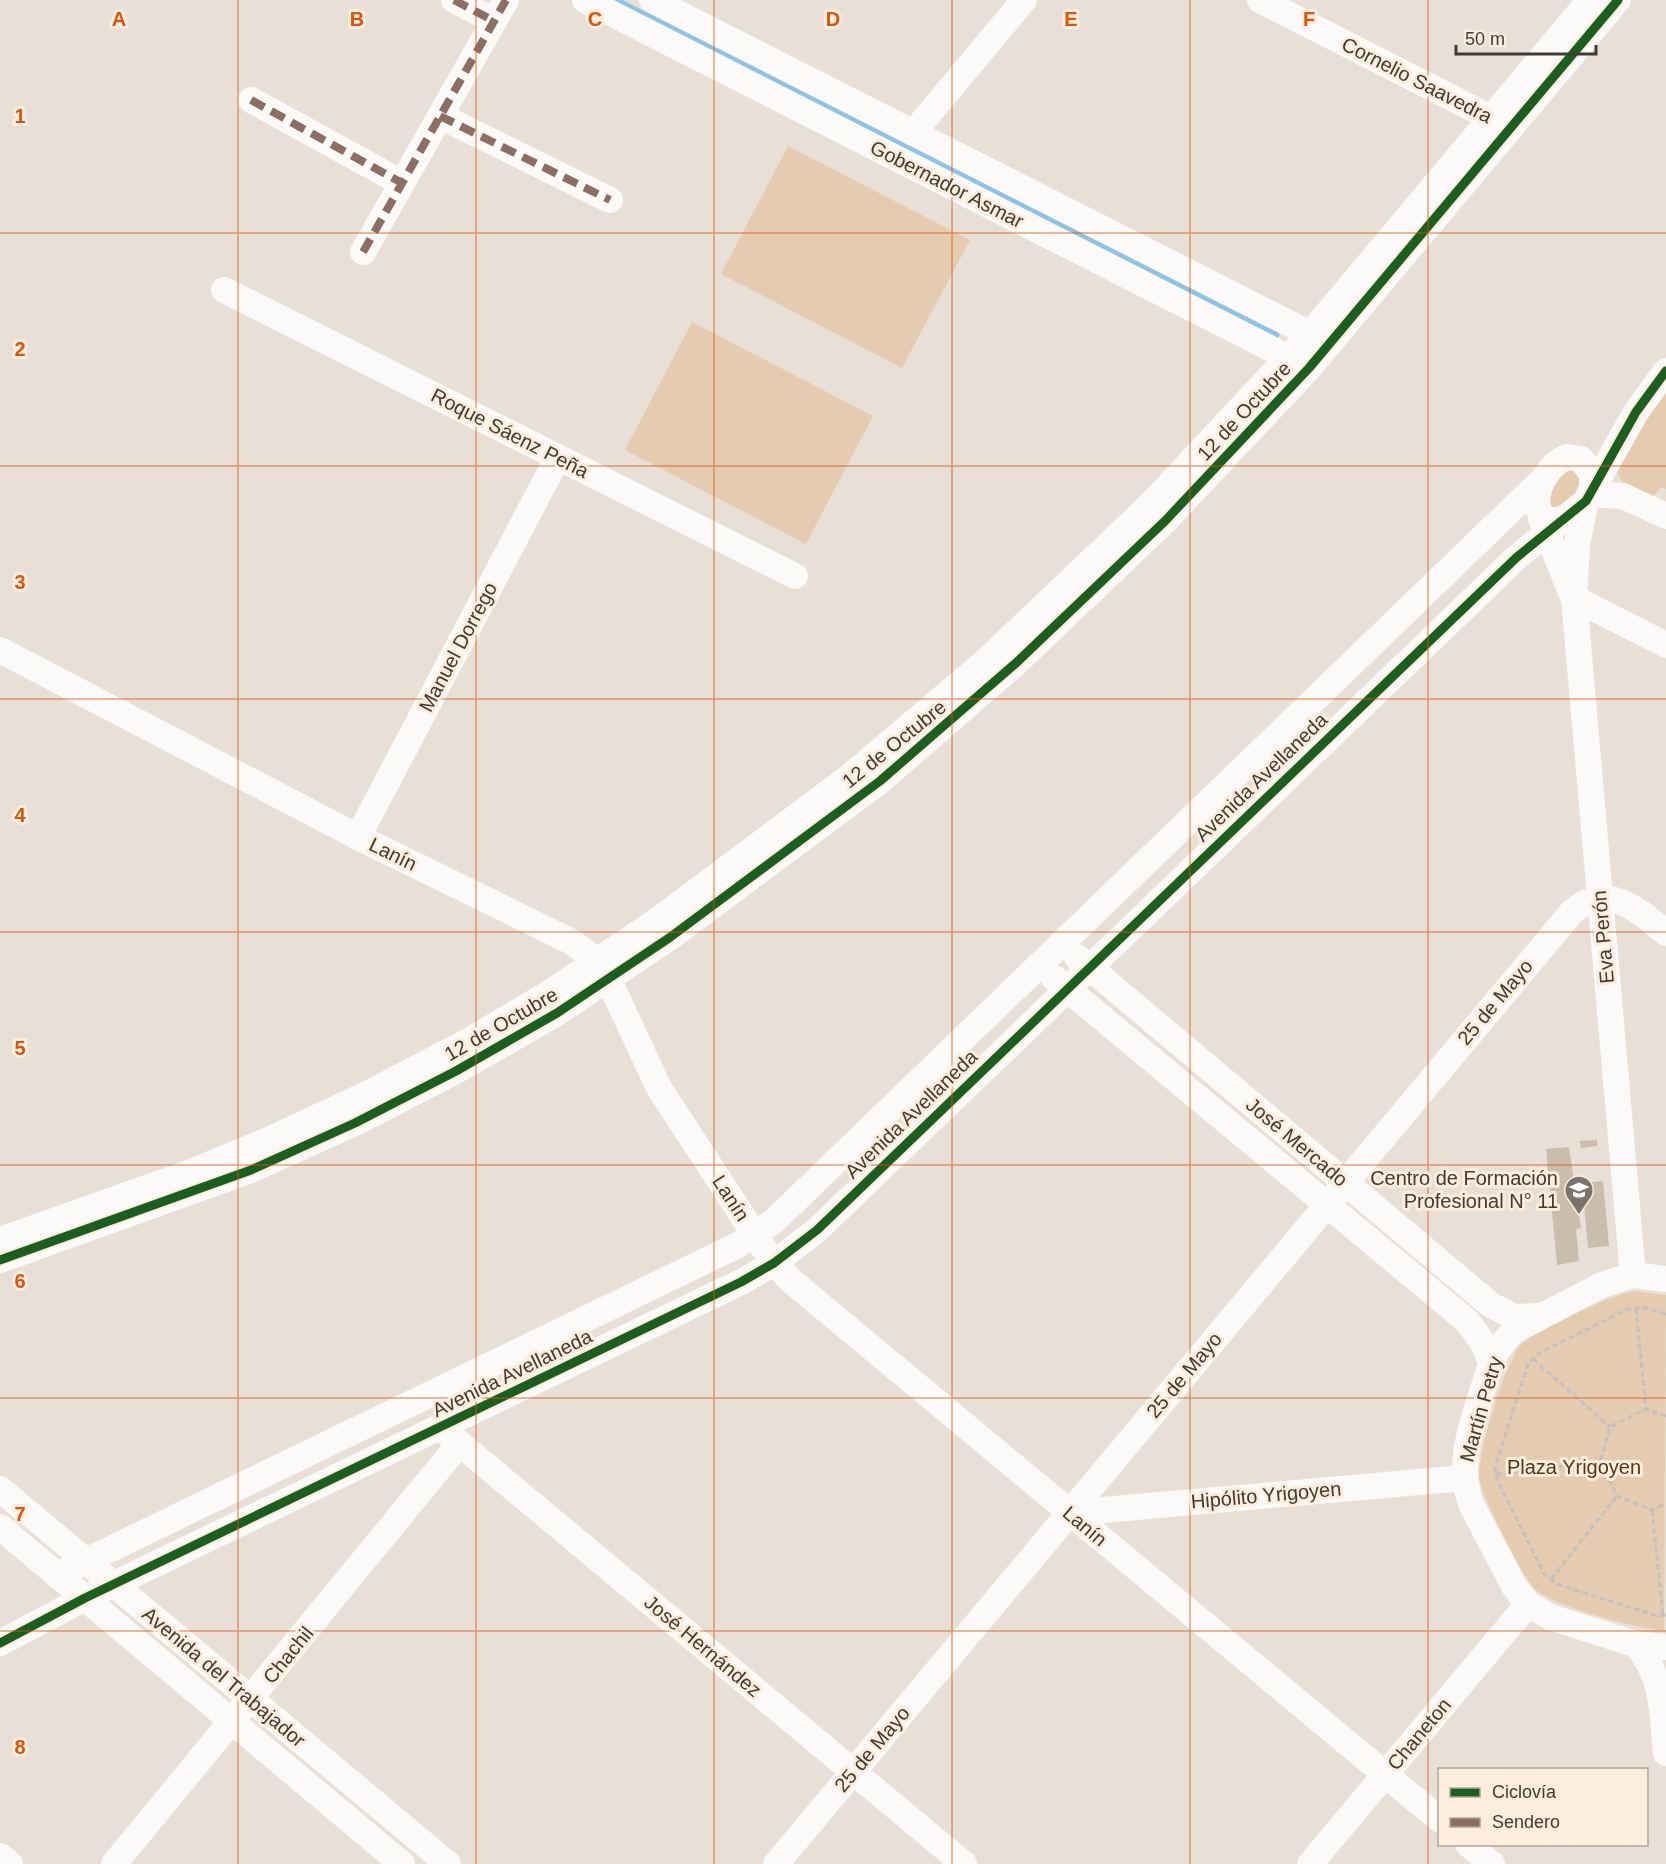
<svg xmlns="http://www.w3.org/2000/svg" width="1666" height="1864" font-family="Helvetica,sans-serif">
  <rect width="100%" height="100%" fill="#e8dfd6"/>
  <g fill="#e5ccb0">
    <path d="M 788,146 L 970,240 L 902,368 L 721,274 Z"/>
    <path d="M 692,322 L 873,416 L 806,544 L 625,450 Z"/>
    <path d="M 1666,392 L 1666,489 L 1662,487 L 1652,497 L 1625,485 L 1616,471 L 1638,430 Z"/>
    <path d="M 1571,463 L 1588,484 L 1556,512 L 1545,497 Z"/>
    <path d="M 1634,1291 L 1666,1295 L 1664,1631 C 1637,1628 1554,1607 1535,1589 C 1522,1576 1480,1494 1479,1476 C 1478,1452 1505,1364 1520,1346 C 1537,1328 1609,1296 1634,1291 Z"/>
  </g>
  <g fill="none" stroke-linecap="round" stroke-linejoin="round">
    <path stroke="#8ec3e5" stroke-width="5" d="M 617,0 L 1277,335"/>
  </g>
  <g fill="#cbbdac">
    <path d="M 1597,1140 L 1597,1146 L 1581,1148 L 1580,1141 Z"/>
    <path d="M 1569,1147 L 1581,1228 L 1576,1229 L 1579,1261 L 1557,1265 L 1546,1149 Z"/>
    <path d="M 1603,1181 L 1609,1246 L 1588,1248 L 1582,1183 Z"/>
  </g>
  <g fill="none" stroke-linecap="round" stroke-linejoin="round">
    <g stroke="#c5c1be" stroke-width="3" stroke-dasharray="6 3" stroke-linecap="butt">
      <path d="M 1636,1308 L 1646,1409"/>
      <path d="M 1666,1314 L 1644,1308 L 1628,1309 L 1538,1354 L 1528,1364 L 1495,1467 L 1497,1480 L 1545,1575 L 1557,1584 L 1657,1616 L 1666,1615"/>
      <path d="M 1533,1359 L 1610,1427"/>
      <path d="M 1666,1416 L 1646,1409 L 1610,1427 L 1600,1462 L 1617,1496 L 1652,1510 L 1666,1503"/>
      <path d="M 1496,1474 L 1600,1462"/>
      <path d="M 1652,1510 L 1663,1615"/>
      <path d="M 1551,1579 L 1617,1496"/>
    </g>
    <g stroke="#fcfaf9" stroke-width="26">
      <path d="M 454,0 L 494,21"/>
      <path d="M 585,0 L 1301,364"/>
      <path d="M 652,0 L 1324,341"/>
      <path d="M 1260,0 L 1505,125"/>
      <path d="M 251,100 L 402,183"/>
      <path d="M 440,116 L 610,200"/>
      <path d="M 913,133 L 1024,0"/>
      <path d="M 363,252 L 506,0"/>
      <path d="M 224,290 L 795,576"/>
      <path d="M 1589,494 L 1623,496 L 1666,516"/>
      <path d="M 1586,501 L 1577,544 L 1574,598 L 1633,1275"/>
      <path d="M 1567,517 C 1524,534 1531,472 1567,457 L 1581,459 L 1592,474 L 1592,488"/>
      <path d="M 1541,518 L 1572,595"/>
      <path d="M 1574,598 L 1666,645"/>
      <path d="M 0,650 L 358,837 L 572,942 L 592,957 L 605,972 L 659,1088 L 768,1255 L 789,1279 L 1440,1820"/>
      <path d="M 358,837 L 558,457"/>
      <path d="M 1077,957 L 1491,1305 L 1514,1317 L 1541,1316"/>
      <path d="M 1054,978 L 1467,1321 L 1483,1343 L 1491,1363"/>
      <path d="M 0,1240 L 186,1174 L 266,1141 L 369,1093 L 472,1039 L 546,995 L 658,920 L 848,778 L 986,661 L 1153,502 L 1310,334 L 1590,0"/>
      <path d="M 0,1260 L 251,1170 L 355,1123 L 456,1071 L 557,1013 L 669,938 L 880,781 L 1016,663 L 1165,521 L 1309,368 L 1618,0"/>
      <path d="M 1666,1279 L 1633,1275 L 1602,1285 L 1513,1331 L 1497,1351 L 1491,1363 C 1478,1410 1453,1459 1472,1506 L 1514,1586 L 1528,1604 L 1550,1617 L 1635,1644 L 1666,1647"/>
      <path d="M 441,1428 L 964,1864"/>
      <path d="M 0,1489 L 448,1864"/>
      <path d="M 1069,1513 L 1464,1478"/>
      <path d="M 0,1527 L 402,1864"/>
      <path d="M 57,1575 L 738,1245 L 773,1222 L 1539,483"/>
      <path d="M 0,1643 L 85,1598 L 741,1282 L 774,1263 L 817,1230 L 1517,557 L 1586,501 L 1636,412 L 1666,371"/>
      <path d="M 1635,1644 C 1664,1675 1662,1713 1666,1753"/>
      <path d="M 1468,1844 L 1492,1864"/>
      <path d="M 0,1856 L 10,1864"/>
      <path d="M 114,1864 L 460,1443"/>
      <path d="M 776,1864 L 1571,913 C 1607,881 1637,909 1666,933"/>
      <path d="M 1310,1864 L 1528,1604"/>
    </g>
    <g stroke="#8d6e63" stroke-width="8" stroke-dasharray="15 8" stroke-linecap="butt">
      <path d="M 454,0 L 494,21"/>
      <path d="M 251,100 L 402,183"/>
      <path d="M 440,116 L 610,200"/>
      <path d="M 363,252 L 506,0"/>
    </g>
    <g stroke="#fceddc" stroke-width="13">
      <g id="cycleway">
        <path d="M 0,1260 L 251,1170 L 355,1123 L 456,1071 L 557,1013 L 669,938 L 880,781 L 1016,663 L 1165,521 L 1309,368 L 1618,0"/>
        <path d="M 0,1643 L 85,1598 L 741,1282 L 774,1263 L 817,1230 L 1517,557 L 1586,501 L 1636,412 L 1666,371"/>
      </g>
    </g>
    <use href="#cycleway" stroke="#1b5e20" stroke-width="9"/>
  </g>
  <path fill="none" stroke="#d75610" stroke-width="1.5" stroke-opacity="0.55" d="M 238,0 L 238,1864M 476,0 L 476,1864M 714,0 L 714,1864M 952,0 L 952,1864M 1190,0 L 1190,1864M 1428,0 L 1428,1864M 0,233 L 1666,233M 0,466 L 1666,466M 0,699 L 1666,699M 0,932 L 1666,932M 0,1165 L 1666,1165M 0,1398 L 1666,1398M 0,1631 L 1666,1631"/>
  <defs>
    <g id="university-pin" transform="scale(1.5)"><path d="M0 17L-7.5 6A9.5 9.5 0 1 1 7.5 6Z" fill="#7b746d" stroke="#fceddc"/><path d="M0-5L7-2L0 1L-7-2ZM-4 1L0 2.5L4 1V4Q0 6-4 4Z" fill="#fff"/></g>
  </defs>
  <g fill-rule="evenodd">
    <use href="#university-pin" x="1579" y="1190"/>
  </g>
  <g text-anchor="middle" stroke-width="6" stroke-linejoin="round" paint-order="stroke">
    <g font-size="20" fill="#413b34" stroke="#fceddc">
      <text transform="translate(1417 80) rotate(27)" y="7">Cornelio Saavedra</text>
      <text transform="translate(947 184) rotate(27)" y="7">Gobernador Asmar</text>
      <text transform="translate(1244 411) rotate(-47)" y="7">12 de Octubre</text>
      <text transform="translate(510 433) rotate(27)" y="7">Roque Sáenz Peña</text>
      <text transform="translate(458 647) rotate(-62)" y="7">Manuel Dorrego</text>
      <text transform="translate(894 744) rotate(-39)" y="7">12 de Octubre</text>
      <text transform="translate(1261 777) rotate(-44)" y="7">Avenida Avellaneda</text>
      <text transform="translate(393 854) rotate(26)" y="7">Lanín</text>
      <text transform="translate(1603 937) rotate(-95)" y="7">Eva Perón</text>
      <text transform="translate(1495 1002) rotate(-50)" y="7">25 de Mayo</text>
      <text transform="translate(501 1024) rotate(-30)" y="7">12 de Octubre</text>
      <text transform="translate(911 1114) rotate(-44)" y="7">Avenida Avellaneda</text>
      <text transform="translate(1297 1142) rotate(40)" y="7">José Mercado</text>
      <text transform="translate(731 1198) rotate(57)" y="7">Lanín</text>
      <text transform="translate(512 1373) rotate(-26)" y="7">Avenida Avellaneda</text>
      <text transform="translate(1184 1375) rotate(-50)" y="7">25 de Mayo</text>
      <text transform="translate(1481 1409) rotate(-74)" y="7">Martín Petry</text>
      <text transform="translate(1266 1495) rotate(-5)" y="7">Hipólito Yrigoyen</text>
      <text transform="translate(1085 1526) rotate(40)" y="7">Lanín</text>
      <text transform="translate(703 1646) rotate(40)" y="7">José Hernández</text>
      <text transform="translate(288 1655) rotate(-51)" y="7">Chachil</text>
      <text transform="translate(224 1677) rotate(40)" y="7">Avenida del Trabajador</text>
      <text transform="translate(1419 1734) rotate(-50)" y="7">Chaneton</text>
      <text transform="translate(872 1749) rotate(-50)" y="7">25 de Mayo</text>
    </g>
    <g font-size="20" fill="#413b34" stroke="#fceddc" text-anchor="end">
      <text x="1558" y="1185">Centro de Formación<tspan x="1558" dy="23">Profesional N° 11</tspan></text>
    </g>
    <g font-size="20" fill="#50391b" stroke="#fceddc">
      <text x="1574" y="1474">Plaza Yrigoyen</text>
    </g>
  </g>
  <g font-size="20" text-anchor="middle" font-weight="bold" fill="#d75610" stroke="#fceddc" stroke-width="6" stroke-linejoin="round" paint-order="stroke">
    <text x="119" y="26">A</text>
    <text x="357" y="26">B</text>
    <text x="595" y="26">C</text>
    <text x="833" y="26">D</text>
    <text x="1071" y="26">E</text>
    <text x="1309" y="26">F</text>
    <text x="20" y="123">1</text>
    <text x="20" y="356">2</text>
    <text x="20" y="589">3</text>
    <text x="20" y="822">4</text>
    <text x="20" y="1055">5</text>
    <text x="20" y="1288">6</text>
    <text x="20" y="1521">7</text>
    <text x="20" y="1754">8</text>
  </g>
  <rect x="1438" y="1768" width="210" height="78" fill="#fceddc" stroke="#b1a699" stroke-width="1.5"/>
  <rect x="1450" y="1788" width="30" height="9" fill="#1b5e20" stroke="#b1a699" stroke-width="1.5"/>
  <text x="1492" y="1798" font-size="18" fill="#413b34">Ciclovía</text>
  <rect x="1450" y="1818" width="30" height="9" fill="#8d6e63" stroke="#b1a699" stroke-width="1.5"/>
  <text x="1492" y="1828" font-size="18" fill="#413b34">Sendero</text>
  <path d="M1456 45v9h140v-9" fill="none" stroke="#413b34" stroke-width="3"/>
  <text x="1465" y="45" font-size="18" fill="#413b34" stroke="#fceddc" stroke-width="4.5" paint-order="stroke">50 m</text>
</svg>
